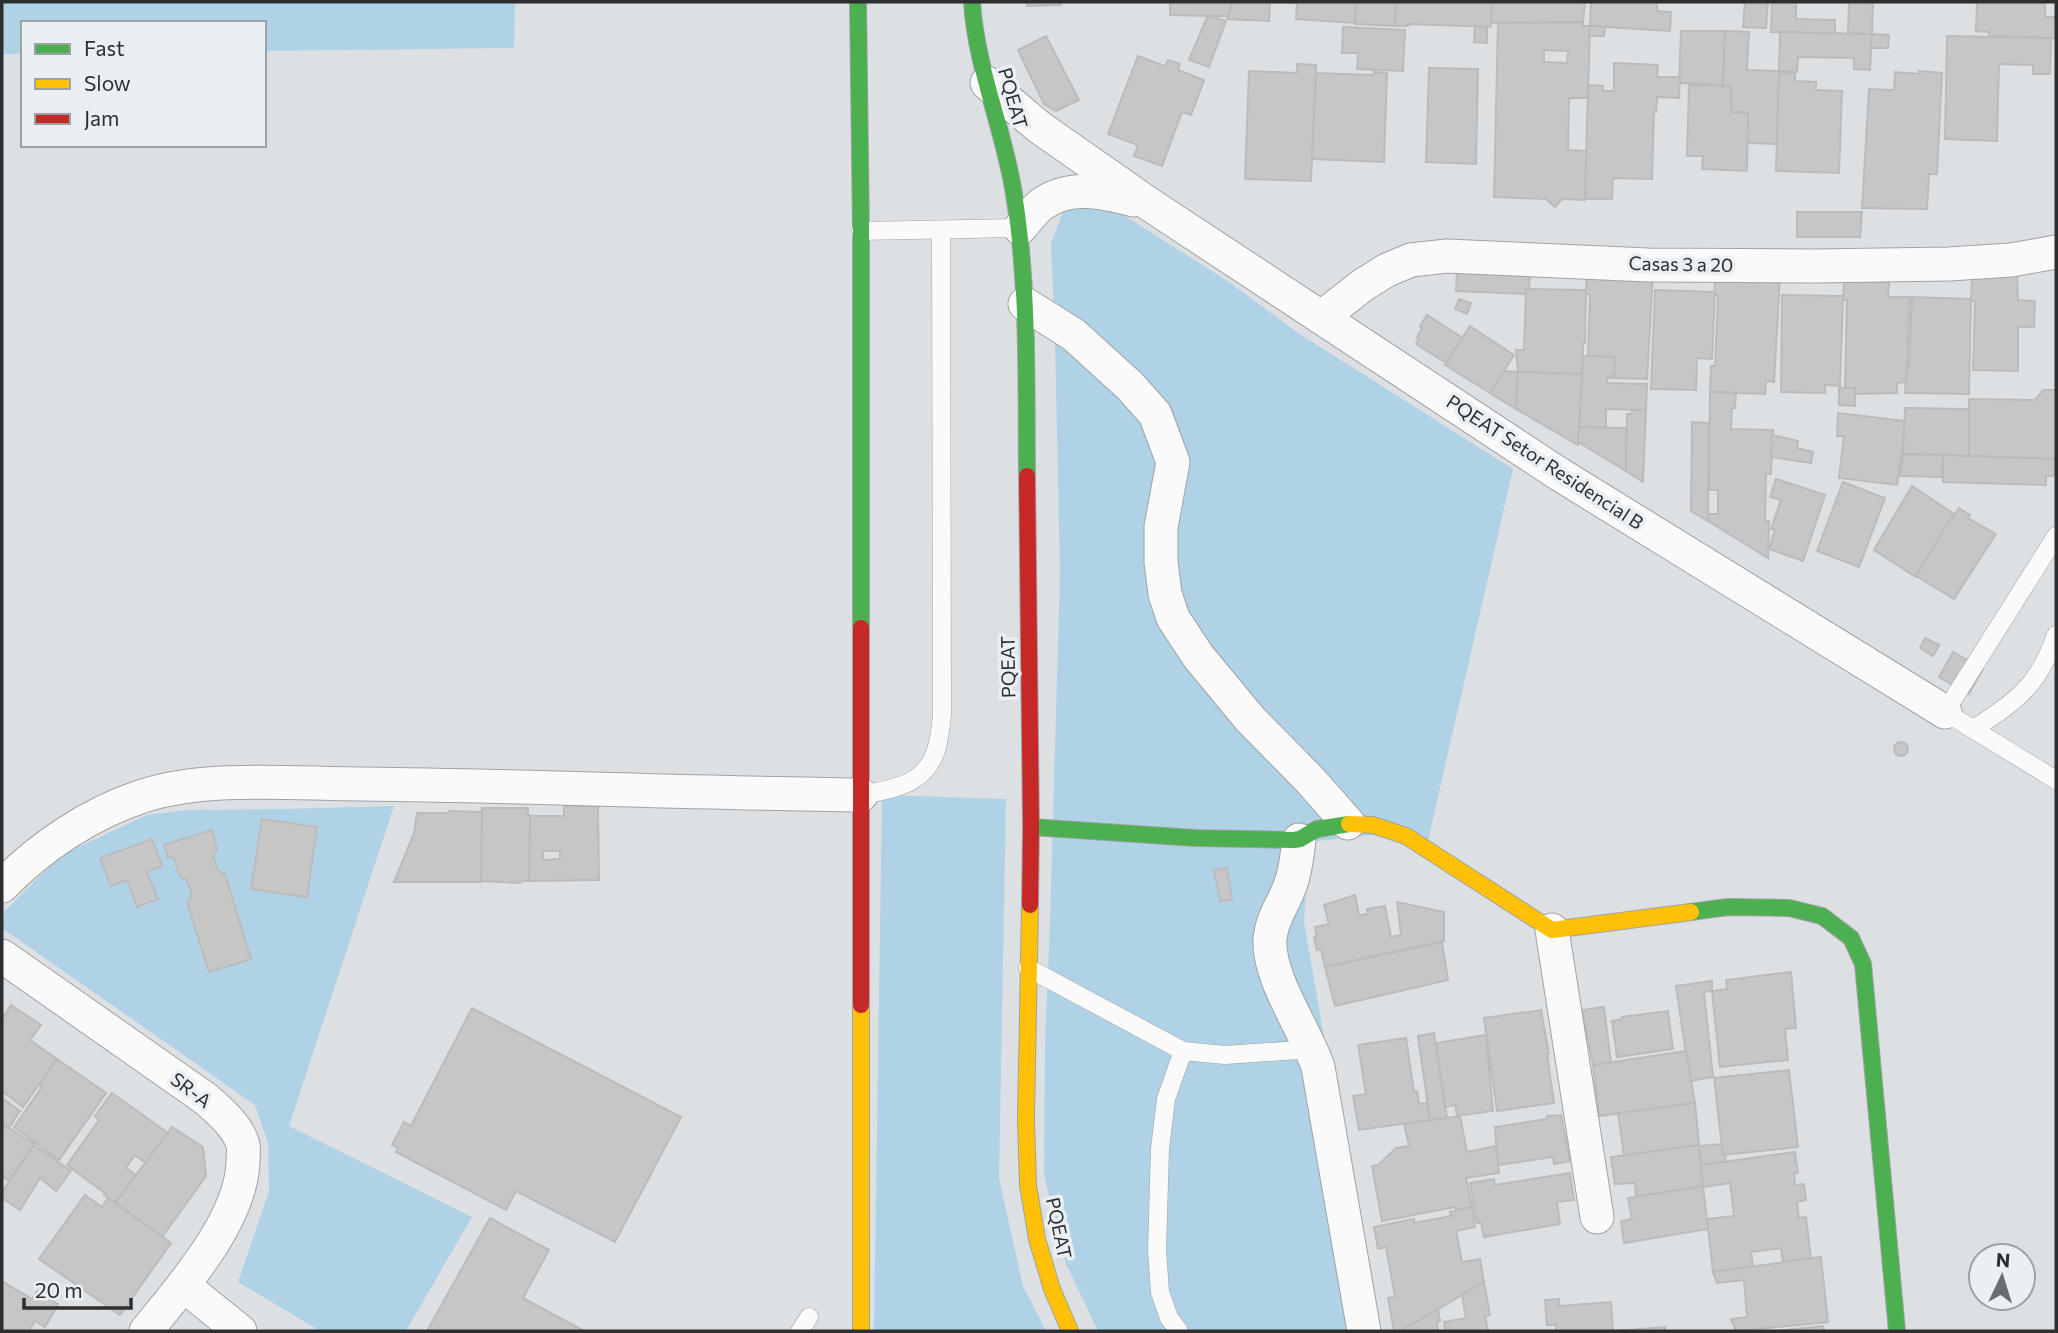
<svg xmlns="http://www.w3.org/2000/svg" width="2058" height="1333" font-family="Commissioner,sans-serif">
  <rect width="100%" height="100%" fill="#dde0e3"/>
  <g fill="#b0d2e6">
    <path d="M 2,2 L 515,2 L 514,48 L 264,51 L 264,23 L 23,23 L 23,54 L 2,54 Z"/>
    <path d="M 1065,207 L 1114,209 L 1229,282 L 1298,333 L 1513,469 L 1424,858 L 1392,833 L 1309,842 L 1304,922 L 1333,1088 L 1369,1331 L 1098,1331 L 1066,1264 L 1044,1175 L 1045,1045 L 1050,922 L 1060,574 L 1055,341 L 1051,243 Z"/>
    <path d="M 882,795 L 1006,799 L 999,1178 L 1023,1286 L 1046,1331 L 874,1331 Z"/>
    <path d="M 394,806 L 289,1126 L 472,1217 L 406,1331 L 320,1331 L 238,1282 L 269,1191 L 268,1143 L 255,1105 L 2,928 L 2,914 L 61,855 L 147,815 L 187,810 L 284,809 Z"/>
  </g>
  <g fill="#c6c6c7" stroke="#bbbbbc" stroke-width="2" fill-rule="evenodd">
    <path d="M 1027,2 L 1060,2 L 1061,5 L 1027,6 Z"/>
    <path d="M 1170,2 L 1233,2 L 1228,16 L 1212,16 L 1170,15 Z"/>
    <path d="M 1233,2 L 1356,2 L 1355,23 L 1296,19 L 1297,3 L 1270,2 L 1269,21 L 1227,19 Z"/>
    <path d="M 1356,2 L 1396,2 L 1395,26 L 1355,24 Z"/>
    <path d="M 1396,2 L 1492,2 L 1491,27 L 1409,24 L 1408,26 L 1395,26 Z"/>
    <path d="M 1492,2 L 1585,2 L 1583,22 L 1491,23 Z"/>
    <path d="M 1591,2 L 1657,2 L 1657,11 L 1671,12 L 1670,31 L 1590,26 Z"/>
    <path d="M 1745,2 L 1768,2 L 1766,28 L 1743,27 Z"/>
    <path d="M 1772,2 L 1796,2 L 1796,19 L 1835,20 L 1835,34 L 1771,32 Z"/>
    <path d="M 1831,2 L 1873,2 L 1872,34 L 1848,34 L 1849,2 Z"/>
    <path d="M 1977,2 L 2045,2 L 2045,17 L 2056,17 L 2056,38 L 1989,36 L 1989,32 L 1976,31 Z"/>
    <path d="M 1208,15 L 1226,21 L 1209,67 L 1189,60 Z"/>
    <path d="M 1583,22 L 1583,26 L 1590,26 L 1588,98 L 1569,98 L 1568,150 L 1587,151 L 1585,200 L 1562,199 L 1555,207 L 1546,199 L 1494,197 L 1498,23 ZM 1544,50 L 1568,51 L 1567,63 L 1544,62 Z"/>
    <path d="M 1475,26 L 1487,27 L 1487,43 L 1474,42 Z"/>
    <path d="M 1590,26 L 1605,27 L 1604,36 L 1589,36 Z"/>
    <path d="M 1343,27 L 1405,30 L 1403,71 L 1357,69 L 1358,53 L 1342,53 Z"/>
    <path d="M 1681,31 L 1725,31 L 1723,85 L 1679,83 Z"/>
    <path d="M 1725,31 L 1749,32 L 1747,70 L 1779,71 L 1777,144 L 1747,143 L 1748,113 L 1731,112 L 1731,86 L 1723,86 Z"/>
    <path d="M 1780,32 L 1872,34 L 1870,70 L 1854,69 L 1854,58 L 1798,57 L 1797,72 L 1779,71 Z"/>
    <path d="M 1872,34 L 1889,35 L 1888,48 L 1871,48 Z"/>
    <path d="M 1046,36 L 1079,100 L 1056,111 L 1044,104 L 1018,50 Z"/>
    <path d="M 1947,36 L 2051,38 L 2050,74 L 2033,74 L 2033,65 L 1999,64 L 1997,141 L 1945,139 Z"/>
    <path d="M 1138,56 L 1165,66 L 1168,60 L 1180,64 L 1178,70 L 1204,80 L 1191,115 L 1182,112 L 1162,166 L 1134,156 L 1138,145 L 1108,134 Z"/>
    <path d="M 1614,63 L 1658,65 L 1657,77 L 1680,77 L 1679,98 L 1657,97 L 1656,112 L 1654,112 L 1652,179 L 1613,178 L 1612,199 L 1585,199 L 1588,85 L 1603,86 L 1603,91 L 1614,91 Z"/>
    <path d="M 1297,64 L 1316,65 L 1311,181 L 1245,179 L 1249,71 L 1297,73 Z"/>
    <path d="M 1429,68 L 1478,69 L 1476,164 L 1426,162 Z"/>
    <path d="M 1919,71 L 1942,73 L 1937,174 L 1929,174 L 1927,209 L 1862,208 L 1869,89 L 1894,90 L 1895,72 L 1919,74 Z"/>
    <path d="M 1374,72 L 1387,73 L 1384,162 L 1312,159 L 1316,73 L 1374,75 Z"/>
    <path d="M 1779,73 L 1795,73 L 1795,81 L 1816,82 L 1816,90 L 1842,91 L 1839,173 L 1776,171 Z"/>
    <path d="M 1689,85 L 1731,86 L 1731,112 L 1748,113 L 1747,171 L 1702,169 L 1703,156 L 1687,156 Z"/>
    <path d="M 1797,212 L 1862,212 L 1860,237 L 1797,237 Z"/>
    <path d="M 1457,271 L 1530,275 L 1529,289 L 1526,289 L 1525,294 L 1456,291 Z"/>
    <path d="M 1587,272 L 1653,274 L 1647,379 L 1611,378 L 1614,376 L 1615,357 L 1588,356 L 1590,294 L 1586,294 Z"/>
    <path d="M 2017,272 L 2018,300 L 2035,301 L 2034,327 L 2018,327 L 2018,371 L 1973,370 L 1975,302 L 1971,301 L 1972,277 Z"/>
    <path d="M 1716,273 L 1780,276 L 1774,382 L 1766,381 L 1765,394 L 1710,392 L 1711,366 L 1715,366 L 1718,296 L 1714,295 Z"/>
    <path d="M 1844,280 L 1889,282 L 1888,297 L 1910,297 L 1906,382 L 1897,383 L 1897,393 L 1855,394 L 1855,388 L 1845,388 L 1847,300 L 1843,300 Z"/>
    <path d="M 1526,289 L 1586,290 L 1585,343 L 1583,343 L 1582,374 L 1518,372 L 1516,350 L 1524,350 Z"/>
    <path d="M 1655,290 L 1715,292 L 1712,359 L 1697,358 L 1696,390 L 1651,389 Z"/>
    <path d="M 1782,295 L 1843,296 L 1840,386 L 1825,385 L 1825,393 L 1781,392 Z"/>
    <path d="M 1912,297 L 1971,299 L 1969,394 L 1905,393 L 1907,365 L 1909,364 Z"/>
    <path d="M 1459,299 L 1471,303 L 1467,314 L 1455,309 Z"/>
    <path d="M 1427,315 L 1463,338 L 1446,363 L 1416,344 L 1419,338 L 1417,337 L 1422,328 L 1420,326 Z"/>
    <path d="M 1470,326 L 1514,355 L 1490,393 L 1445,365 Z"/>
    <path d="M 1583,356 L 1615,357 L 1614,376 L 1608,376 L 1607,383 L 1647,384 L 1646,410 L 1606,409 L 1606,428 L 1579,427 Z"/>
    <path d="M 1504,371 L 1518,372 L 1516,409 L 1490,393 Z"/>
    <path d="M 1518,372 L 1582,374 L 1578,445 L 1516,409 Z"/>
    <path d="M 1839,388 L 1855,388 L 1855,406 L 1839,405 Z"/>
    <path d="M 2043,390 L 2056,390 L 2056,459 L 1969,456 L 1969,399 L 2035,400 Z"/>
    <path d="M 1710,392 L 1736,393 L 1735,408 L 1732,408 L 1731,429 L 1773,430 L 1771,474 L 1766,474 L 1765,521 L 1769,521 L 1768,558 L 1708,521 L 1709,514 L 1718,514 L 1718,490 L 1709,490 Z"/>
    <path d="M 1905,408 L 1969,409 L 1969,456 L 1903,454 Z"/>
    <path d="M 1632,410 L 1646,410 L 1643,482 L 1626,471 L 1627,414 L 1632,414 Z"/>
    <path d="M 1838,413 L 1904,421 L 1903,444 L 1897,485 L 1839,478 L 1844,436 L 1837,436 Z"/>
    <path d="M 1692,422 L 1709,423 L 1708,521 L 1691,511 Z"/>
    <path d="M 1579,427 L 1626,428 L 1626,471 L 1578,442 Z"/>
    <path d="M 1772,435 L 1798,441 L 1797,448 L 1813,452 L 1811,463 L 1771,457 Z"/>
    <path d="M 1903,454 L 1943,455 L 1942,477 L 1900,476 Z"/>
    <path d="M 1943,455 L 2056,459 L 2056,471 L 2053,476 L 2046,476 L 2046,485 L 1943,482 Z"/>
    <path d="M 1776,479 L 1825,495 L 1803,561 L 1769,549 L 1775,530 L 1771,529 L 1781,500 L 1770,497 Z"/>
    <path d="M 1843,482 L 1885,498 L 1859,567 L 1817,551 Z"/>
    <path d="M 1912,486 L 1954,514 L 1916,577 L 1874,550 Z"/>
    <path d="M 1959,508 L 1970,515 L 1968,518 L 1996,534 L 1954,599 L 1916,576 L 1950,519 L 1952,520 Z"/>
    <path d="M 1925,638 L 1939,645 L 1933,656 L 1920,648 Z"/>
    <path d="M 1953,652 L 1983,669 L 1969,694 L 1939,677 Z"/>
    <circle cx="1901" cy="749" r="7"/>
    <path d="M 564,806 L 598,806 L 599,880 L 529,881 L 530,816 L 564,816 ZM 543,851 L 560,851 L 560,859 L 543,860 Z"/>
    <path d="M 482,808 L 528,808 L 528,815 L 530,815 L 529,881 L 520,881 L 520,883 L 481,881 Z"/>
    <path d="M 449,811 L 482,812 L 481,882 L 394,882 L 414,833 L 417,813 L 449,813 Z"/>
    <path d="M 262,819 L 317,827 L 307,897 L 251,889 Z"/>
    <path d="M 212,830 L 217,849 L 213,856 L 218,871 L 225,874 L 251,959 L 209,972 L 187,902 L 192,895 L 187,880 L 180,877 L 173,856 L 168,858 L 164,845 Z"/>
    <path d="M 152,839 L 162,866 L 147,872 L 158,899 L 137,907 L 127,880 L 111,886 L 100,858 Z"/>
    <path d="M 1227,868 L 1232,900 L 1220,901 L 1214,870 Z"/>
    <path d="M 1355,895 L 1359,915 L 1368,914 L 1367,909 L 1385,906 L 1391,937 L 1401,935 L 1397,902 L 1444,912 L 1444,941 L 1325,967 L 1321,949 L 1317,950 L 1314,937 L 1317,936 L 1315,927 L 1329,924 L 1324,905 Z"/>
    <path d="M 1442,942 L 1448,980 L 1335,1006 L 1325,967 Z"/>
    <path d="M 1791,972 L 1796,1028 L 1785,1029 L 1788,1060 L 1720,1067 L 1712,991 L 1727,989 L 1726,980 Z"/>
    <path d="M 1712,981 L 1712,991 L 1704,992 L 1713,1077 L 1690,1081 L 1676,986 Z"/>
    <path d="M 11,1005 L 41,1025 L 30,1040 L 57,1059 L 23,1107 L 2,1091 L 2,1019 Z"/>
    <path d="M 1604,1007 L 1611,1063 L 1593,1065 L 1582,1010 Z"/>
    <path d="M 472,1008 L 681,1117 L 615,1242 L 516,1191 L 506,1210 L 396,1152 L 398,1148 L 392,1145 L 404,1122 L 411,1126 Z"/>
    <path d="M 1541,1010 L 1549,1054 L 1547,1054 L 1554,1103 L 1497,1111 L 1484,1018 Z"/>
    <path d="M 1668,1011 L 1673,1049 L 1617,1057 L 1612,1021 L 1622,1019 L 1622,1017 Z"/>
    <path d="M 1434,1033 L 1447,1118 L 1430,1120 L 1418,1036 Z"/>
    <path d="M 1486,1035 L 1493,1111 L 1457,1116 L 1455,1105 L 1445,1107 L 1436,1043 Z"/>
    <path d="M 1406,1038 L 1414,1092 L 1417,1091 L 1419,1104 L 1427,1103 L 1430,1120 L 1359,1130 L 1353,1096 L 1366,1094 L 1358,1045 Z"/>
    <path d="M 1686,1051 L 1695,1103 L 1599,1116 L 1593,1065 Z"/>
    <path d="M 57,1059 L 106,1093 L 59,1160 L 14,1127 L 42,1087 L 39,1085 Z"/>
    <path d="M 1789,1070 L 1798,1147 L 1723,1155 L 1714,1078 Z"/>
    <path d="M 112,1093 L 168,1133 L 146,1163 L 135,1155 L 126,1168 L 136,1175 L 115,1203 L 104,1195 L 106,1194 L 67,1165 L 99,1120 L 95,1116 Z"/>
    <path d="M 2,1098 L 20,1111 L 9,1128 L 2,1123 Z"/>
    <path d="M 1695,1103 L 1699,1145 L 1624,1156 L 1618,1113 Z"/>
    <path d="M 1561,1115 L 1570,1161 L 1554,1164 L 1553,1157 L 1498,1165 L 1495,1127 L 1547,1119 L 1547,1116 Z"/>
    <path d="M 1460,1116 L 1467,1152 L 1496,1146 L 1499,1173 L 1466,1178 L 1472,1207 L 1456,1210 L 1455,1207 L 1382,1221 L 1372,1166 L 1378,1165 L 1396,1148 L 1409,1146 L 1404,1124 Z"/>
    <path d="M 5,1125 L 34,1144 L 9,1181 L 2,1176 L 2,1130 Z"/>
    <path d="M 172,1127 L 203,1147 L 206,1176 L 162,1237 L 115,1203 Z"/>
    <path d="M 1722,1144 L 1723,1155 L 1725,1155 L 1726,1162 L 1701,1165 L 1699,1146 Z"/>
    <path d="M 34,1145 L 71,1171 L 56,1191 L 40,1178 L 20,1210 L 2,1198 L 2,1192 Z"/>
    <path d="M 1699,1145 L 1703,1186 L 1636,1197 L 1635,1183 L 1615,1184 L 1611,1157 Z"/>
    <path d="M 1795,1152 L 1798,1173 L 1794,1173 L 1795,1185 L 1804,1184 L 1806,1200 L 1797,1202 L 1799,1218 L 1806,1217 L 1811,1258 L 1783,1262 L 1781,1248 L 1751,1252 L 1753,1266 L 1713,1272 L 1707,1219 L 1734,1216 L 1730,1183 L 1703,1187 L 1701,1165 Z"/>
    <path d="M 1570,1173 L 1574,1200 L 1557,1202 L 1560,1224 L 1484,1237 L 1481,1223 L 1477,1223 L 1470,1183 L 1494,1179 L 1495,1185 Z"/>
    <path d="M 1703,1186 L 1708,1229 L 1624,1243 L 1621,1221 L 1632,1219 L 1628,1198 Z"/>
    <path d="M 85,1195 L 102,1207 L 108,1198 L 171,1243 L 120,1315 L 39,1259 Z"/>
    <path d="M 1472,1207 L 1475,1227 L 1456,1231 L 1462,1262 L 1480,1259 L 1484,1282 L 1401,1331 L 1394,1331 L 1388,1298 L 1395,1297 L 1386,1247 L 1378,1249 L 1374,1227 L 1414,1219 L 1414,1223 L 1451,1216 L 1450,1212 Z"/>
    <path d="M 490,1218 L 549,1250 L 523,1298 L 584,1331 L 427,1331 Z"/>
    <path d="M 1821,1257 L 1828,1322 L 1736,1331 L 1731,1319 L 1747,1317 L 1744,1280 L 1717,1283 L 1713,1272 Z"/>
    <path d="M 2,1281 L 32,1299 L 37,1291 L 58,1304 L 45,1327 L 35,1321 L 29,1331 L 2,1331 Z"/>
    <path d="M 1484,1282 L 1490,1315 L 1485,1316 L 1488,1331 L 1445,1331 L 1444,1322 L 1466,1318 L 1462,1295 Z"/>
    <path d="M 1559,1299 L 1559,1306 L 1611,1302 L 1613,1331 L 1665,1327 L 1665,1331 L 1556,1331 L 1556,1325 L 1547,1325 L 1545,1300 Z"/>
    <path d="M 1438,1309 L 1440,1321 L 1437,1322 L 1438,1331 L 1401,1331 Z"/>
    <path d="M 1823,1326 L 1824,1331 L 1775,1331 Z"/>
  </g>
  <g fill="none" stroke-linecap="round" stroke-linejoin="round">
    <g stroke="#a0a2a4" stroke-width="19">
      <g id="lane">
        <path d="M 861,231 L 1020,228"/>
        <path d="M 2056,536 L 1945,712 L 2056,780"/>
        <path d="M 1973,729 C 2016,702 2039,685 2056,635"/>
        <path d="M 861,795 C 893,789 927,785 937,747 C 940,737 941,724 942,714 L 941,231"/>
        <path d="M 1028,968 L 1183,1051 L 1225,1055 L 1312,1049"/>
        <path d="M 800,1331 L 809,1317"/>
        <path d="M 1179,1331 L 1169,1318 L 1160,1292 L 1157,1250 L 1160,1149 L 1166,1099 L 1183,1051"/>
      </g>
    </g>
    <g stroke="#a0a2a4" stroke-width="35">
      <g id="street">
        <path d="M 987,83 L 1039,127 L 1149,204 L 1559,474 L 1945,712"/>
        <path d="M 1020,228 C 1027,220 1034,210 1042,204 C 1070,184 1103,192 1134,200"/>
        <path d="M 1025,304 L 1074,335 L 1130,386 L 1155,414 L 1173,462 L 1161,527 L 1161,562 L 1165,594 L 1173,618 L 1198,656 L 1250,719 L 1310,780 L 1348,823"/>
        <path d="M 1322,317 L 1363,285 L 1387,270 L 1411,260 L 1447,256 L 1648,265 L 1815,266 L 1949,264 L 2011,260 L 2056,252"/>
        <path d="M 1299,840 C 1297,855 1296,869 1291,883 C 1285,902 1272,917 1270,938 C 1267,977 1305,1029 1318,1067 L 1364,1331"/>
        <path d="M 2,886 C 40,847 90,813 143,796 C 208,775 295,784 364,784 C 529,786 695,793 861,795"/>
        <path d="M 1552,930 L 1597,1217"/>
        <path d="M 2,956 L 206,1099 C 220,1112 238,1126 243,1145 C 244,1149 243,1156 243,1161 C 242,1219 182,1287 146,1331"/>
        <path d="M 183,1285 L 240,1331"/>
      </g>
    </g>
    <g stroke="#a0a2a4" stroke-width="18">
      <g id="fast">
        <path d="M 858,2 L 861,231 L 861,628"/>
        <path d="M 972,2 C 976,68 1004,129 1014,194 C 1029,287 1026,382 1027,476"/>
        <path d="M 1031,827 L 1195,838 L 1294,840 L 1300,839 L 1317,829 L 1349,824"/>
        <path d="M 1691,912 L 1728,907 L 1789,908 L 1822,916 L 1851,938 L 1863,964 L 1897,1331"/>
      </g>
    </g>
    <g stroke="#a0a2a4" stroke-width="18">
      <g id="slow">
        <path d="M 1349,824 L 1373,825 L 1406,836 L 1552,930 L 1691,912"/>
        <path d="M 1030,905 L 1026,1119 L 1028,1185 L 1037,1239 L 1052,1289 L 1070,1331"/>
        <path d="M 861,1005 L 861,1331"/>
      </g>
    </g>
    <g stroke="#a0a2a4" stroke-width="18">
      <g id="jam">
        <path d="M 1027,476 L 1031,827 L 1030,905"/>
        <path d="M 861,628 L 861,1005"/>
      </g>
    </g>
    <use href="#lane" stroke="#fafafb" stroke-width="18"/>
    <use href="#street" stroke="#fafafb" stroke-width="33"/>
    <use href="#fast" stroke="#4caf50" stroke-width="16"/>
    <use href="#slow" stroke="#ffc107" stroke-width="16"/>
    <use href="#jam" stroke="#c62828" stroke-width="16"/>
  </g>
  <g text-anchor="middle" stroke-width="7" stroke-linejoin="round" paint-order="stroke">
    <g font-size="19" fill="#2c2e30" stroke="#e9eff2">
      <text transform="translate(1013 98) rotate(74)" y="7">PQEAT</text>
      <text transform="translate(1681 264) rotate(1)" y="7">Casas 3 a 20</text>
      <text transform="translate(1545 462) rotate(33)" y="7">PQEAT Setor Residencial B</text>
      <text transform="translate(1008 667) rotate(-91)" y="7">PQEAT</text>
      <text transform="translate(191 1090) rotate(37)" y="7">SR-A</text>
      <text transform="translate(1059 1228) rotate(78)" y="7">PQEAT</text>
    </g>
  </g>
  <rect width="2058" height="1333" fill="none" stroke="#2c2e30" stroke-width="7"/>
  <rect x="21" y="21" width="245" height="126" fill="#e9eff2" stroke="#9da2a4" stroke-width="2"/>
  <rect x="35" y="44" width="35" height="10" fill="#4caf50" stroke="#9da2a4" stroke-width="2"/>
  <text x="84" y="56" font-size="21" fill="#2c2e30">Fast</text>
  <rect x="35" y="79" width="35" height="10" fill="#ffc107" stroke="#9da2a4" stroke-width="2"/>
  <text x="84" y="91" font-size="21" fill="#2c2e30">Slow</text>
  <rect x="35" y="114" width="35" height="10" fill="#c62828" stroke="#9da2a4" stroke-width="2"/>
  <text x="84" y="126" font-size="21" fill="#2c2e30">Jam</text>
  <g transform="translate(2002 1277) rotate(4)"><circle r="33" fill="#e9eff2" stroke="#9da2a4" stroke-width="2"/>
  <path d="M0-5L12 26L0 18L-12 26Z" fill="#6a6c6f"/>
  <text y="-10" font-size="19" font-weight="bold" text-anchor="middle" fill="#2c2e30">N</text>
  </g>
  <path d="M24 1298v10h107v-10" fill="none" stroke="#2c2e30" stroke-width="3.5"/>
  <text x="35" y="1298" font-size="21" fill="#2c2e30" stroke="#e9eff2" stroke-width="5" paint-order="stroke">20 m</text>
</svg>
